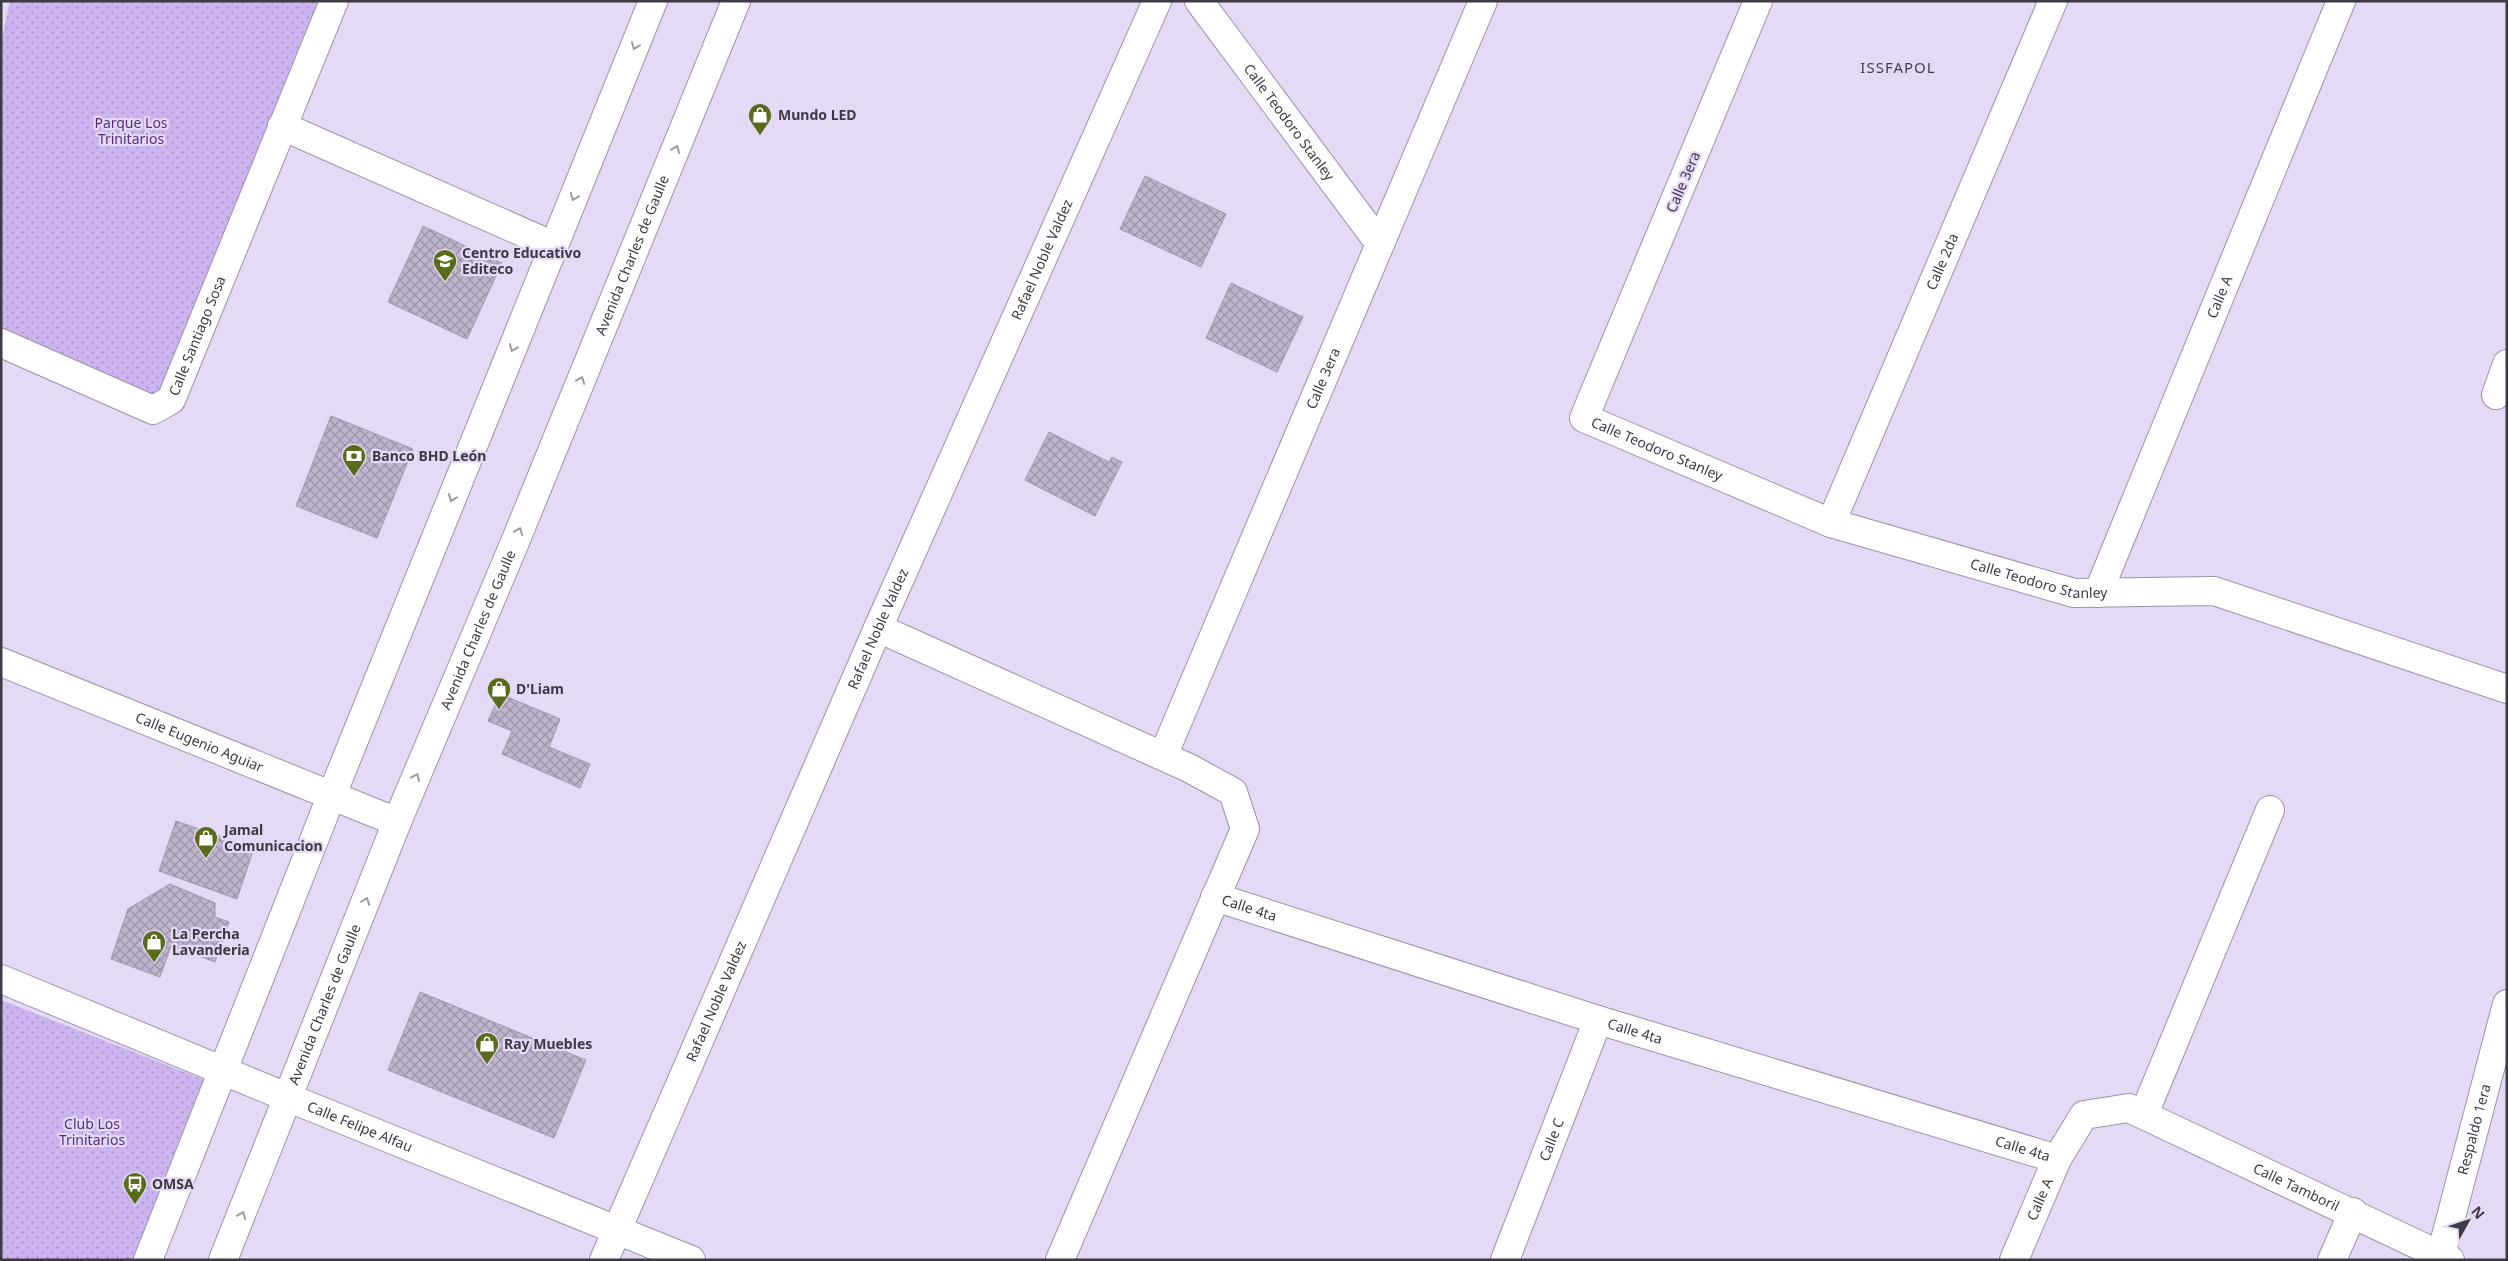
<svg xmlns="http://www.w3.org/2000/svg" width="2508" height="1261" font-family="'Noto Sans',sans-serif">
  <defs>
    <pattern id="park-dots" width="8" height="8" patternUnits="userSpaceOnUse" patternTransform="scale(1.25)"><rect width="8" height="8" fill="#ccb4f0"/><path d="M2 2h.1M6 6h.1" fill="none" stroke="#a793c4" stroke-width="1.8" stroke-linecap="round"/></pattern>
    <pattern id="building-cross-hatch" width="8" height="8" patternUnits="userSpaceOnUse" patternTransform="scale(1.25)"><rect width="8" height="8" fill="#beb4ce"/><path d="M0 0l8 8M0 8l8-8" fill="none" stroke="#9c93a9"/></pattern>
  </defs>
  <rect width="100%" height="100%" fill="#e4daf5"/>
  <g fill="url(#park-dots)">
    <path d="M 10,1 L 329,1 L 157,400 L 1,328 L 1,43 Z"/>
    <path d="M 1,1000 L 210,1082 L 138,1260 L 1,1260 Z"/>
  </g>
  <g fill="url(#building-cross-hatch)" stroke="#a197b1">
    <path d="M 1145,176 L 1226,214 L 1201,267 L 1120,229 Z"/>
    <path d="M 423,226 L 502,263 L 467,339 L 388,302 Z"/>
    <path d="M 1231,283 L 1303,317 L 1277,372 L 1206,338 Z"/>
    <path d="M 331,416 L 413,449 L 377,538 L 296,506 Z"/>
    <path d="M 1049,432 L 1109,462 L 1112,457 L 1122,462 L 1095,516 L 1025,480 Z"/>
    <path d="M 500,694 L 560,719 L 549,747 L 590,764 L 580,788 L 502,754 L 512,731 L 488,721 Z"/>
    <path d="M 176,821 L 254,848 L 237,899 L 159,871 Z"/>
    <path d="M 170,884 L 215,903 L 215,917 L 229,922 L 215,962 L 171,946 L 160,977 L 111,959 L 128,909 Z"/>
    <path d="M 420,992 L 586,1060 L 554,1138 L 388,1070 Z"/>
  </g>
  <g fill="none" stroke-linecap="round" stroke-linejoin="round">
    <g stroke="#9b92ab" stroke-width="30">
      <g id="minor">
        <path id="s1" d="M 1199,1 L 1380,244"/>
        <path id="s2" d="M 1758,1 L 1584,418 L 1831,523 L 2074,593 L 2214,591 L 2507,689"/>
        <path d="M 282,126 L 554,246"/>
        <path id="s3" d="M 1,343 L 153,410 L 171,400 L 334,1"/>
        <path d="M 2496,395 L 2507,364"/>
        <path id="s4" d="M 1831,523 L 2053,1"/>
        <path id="s5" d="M 2098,593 L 2341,1"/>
        <path d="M 878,628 L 1189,768 L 1233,792 L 1245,829 L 1060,1260"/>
        <path id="s6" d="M 1,662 L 397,822"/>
        <path id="s7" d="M 1163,756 L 1483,1"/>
        <path id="s8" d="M 1215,897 L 1598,1020 L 2057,1159"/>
        <path id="s9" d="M 1,979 L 289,1098 L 691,1260"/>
        <path d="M 2144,1114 L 2270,810"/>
        <path id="s10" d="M 2441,1255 L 2507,1004"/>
        <path id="s11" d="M 604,1260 L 878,628 L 1157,1"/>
        <path id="s12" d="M 1505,1260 L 1598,1020"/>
        <path id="s13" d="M 2014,1260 L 2057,1159 L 2084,1115 L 2129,1108 L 2450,1260"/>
        <path d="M 2332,1260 L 2353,1212"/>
      </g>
    </g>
    <g stroke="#9b92ab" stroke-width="30">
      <g id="major">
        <path d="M 148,1260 L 331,797 L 653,1"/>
        <path id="s14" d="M 223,1260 L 397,822 L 515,542 L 736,1"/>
      </g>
    </g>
    <use href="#minor" stroke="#fff" stroke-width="28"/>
    <use href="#major" stroke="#fff" stroke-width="28"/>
  </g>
  <defs><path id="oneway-chevron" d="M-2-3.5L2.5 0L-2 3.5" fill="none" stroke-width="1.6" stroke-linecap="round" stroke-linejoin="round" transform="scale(1.25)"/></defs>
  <g stroke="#9e9ca2">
    <use href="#oneway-chevron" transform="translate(635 46) rotate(112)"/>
    <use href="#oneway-chevron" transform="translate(676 149) rotate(-68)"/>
    <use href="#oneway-chevron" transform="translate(574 197) rotate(112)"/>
    <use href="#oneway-chevron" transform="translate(513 348) rotate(112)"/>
    <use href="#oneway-chevron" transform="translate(581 380) rotate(-68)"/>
    <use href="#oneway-chevron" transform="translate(452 498) rotate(112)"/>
    <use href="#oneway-chevron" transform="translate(519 531) rotate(-68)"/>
    <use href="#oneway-chevron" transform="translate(416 777) rotate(-67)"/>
    <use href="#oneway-chevron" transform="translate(366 901) rotate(-69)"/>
    <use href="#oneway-chevron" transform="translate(242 1215) rotate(-68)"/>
  </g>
  <defs>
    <g id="shop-pin" transform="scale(1.25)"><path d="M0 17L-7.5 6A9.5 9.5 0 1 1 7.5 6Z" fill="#586c1b" stroke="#e4daf5"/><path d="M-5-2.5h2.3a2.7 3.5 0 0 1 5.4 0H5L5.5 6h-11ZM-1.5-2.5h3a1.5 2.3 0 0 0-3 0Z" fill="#fff"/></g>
    <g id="school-pin" transform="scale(1.25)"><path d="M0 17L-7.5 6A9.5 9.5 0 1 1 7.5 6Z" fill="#586c1b" stroke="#e4daf5"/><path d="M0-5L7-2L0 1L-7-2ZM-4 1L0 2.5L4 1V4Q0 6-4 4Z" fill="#fff"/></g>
    <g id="bank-pin" transform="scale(1.25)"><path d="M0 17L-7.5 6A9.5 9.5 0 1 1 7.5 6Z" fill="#586c1b" stroke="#e4daf5"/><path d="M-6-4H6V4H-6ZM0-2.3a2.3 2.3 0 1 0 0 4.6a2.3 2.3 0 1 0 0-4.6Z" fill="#fff"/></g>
    <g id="bus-pin" transform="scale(1.25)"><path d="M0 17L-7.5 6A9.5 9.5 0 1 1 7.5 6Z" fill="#586c1b" stroke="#e4daf5"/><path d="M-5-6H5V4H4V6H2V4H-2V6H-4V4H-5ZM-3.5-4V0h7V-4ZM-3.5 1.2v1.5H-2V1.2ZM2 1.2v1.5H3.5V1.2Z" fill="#fff"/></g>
  </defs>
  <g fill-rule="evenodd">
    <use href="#shop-pin" x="760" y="115"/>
    <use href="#school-pin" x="445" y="261"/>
    <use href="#bank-pin" x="354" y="456"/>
    <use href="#shop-pin" x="499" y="689"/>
    <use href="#shop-pin" x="206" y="838"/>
    <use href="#shop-pin" x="154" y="942"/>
    <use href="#shop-pin" x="487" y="1044"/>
    <use href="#bus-pin" x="135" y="1184"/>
  </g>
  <g text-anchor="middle" stroke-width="4.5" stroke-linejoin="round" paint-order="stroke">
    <g font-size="14" font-weight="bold" fill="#3e3a44" stroke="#e4daf5" text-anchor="start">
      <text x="778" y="120">Mundo LED</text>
      <text x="462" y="258">Centro Educativo<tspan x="462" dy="16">Editeco</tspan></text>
      <text x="372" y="461">Banco BHD León</text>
      <text x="516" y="694">D'Liam</text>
      <text x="224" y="835">Jamal<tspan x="224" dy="16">Comunicacion</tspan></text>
      <text x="172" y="939">La Percha<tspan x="172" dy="16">Lavanderia</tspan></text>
      <text x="504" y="1049">Ray Muebles</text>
      <text x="152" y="1189">OMSA</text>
    </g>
    <g font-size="14" fill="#562c83" stroke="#e4daf5">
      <text x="131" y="128">Parque Los<tspan x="131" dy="16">Trinitarios</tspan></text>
      <text x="92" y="1129">Club Los<tspan x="92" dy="16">Trinitarios</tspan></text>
    </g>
    <g font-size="14" fill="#3e3a44" stroke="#e4daf5">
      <text dy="5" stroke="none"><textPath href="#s1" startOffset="151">Calle Teodoro Stanley</textPath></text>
      <text transform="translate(1683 182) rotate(-67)" y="5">Calle 3era</text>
      <text dy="5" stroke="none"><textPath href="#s14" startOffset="1085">Avenida Charles de Gaulle</textPath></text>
      <text dy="5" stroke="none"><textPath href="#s11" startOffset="1092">Rafael Noble Valdez</textPath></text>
      <text dy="5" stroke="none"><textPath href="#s4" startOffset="284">Calle 2da</textPath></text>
      <text dy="5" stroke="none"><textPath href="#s5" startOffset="320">Calle A</textPath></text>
      <text dy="5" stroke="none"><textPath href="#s3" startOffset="256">Calle Santiago Sosa</textPath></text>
      <text dy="5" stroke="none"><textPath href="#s7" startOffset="410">Calle 3era</textPath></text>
      <text dy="5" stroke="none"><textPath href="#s2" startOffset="531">Calle Teodoro Stanley</textPath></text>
      <text dy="5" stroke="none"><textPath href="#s2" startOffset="936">Calle Teodoro Stanley</textPath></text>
      <text dy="5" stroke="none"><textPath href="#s11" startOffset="688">Rafael Noble Valdez</textPath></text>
      <text dy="5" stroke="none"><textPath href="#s14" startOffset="680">Avenida Charles de Gaulle</textPath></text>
      <text dy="5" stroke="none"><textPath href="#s6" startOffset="214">Calle Eugenio Aguiar</textPath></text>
      <text dy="5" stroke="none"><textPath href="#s8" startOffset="36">Calle 4ta</textPath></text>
      <text dy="5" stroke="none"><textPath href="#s11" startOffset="282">Rafael Noble Valdez</textPath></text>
      <text dy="5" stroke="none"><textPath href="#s14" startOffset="275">Avenida Charles de Gaulle</textPath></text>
      <text dy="5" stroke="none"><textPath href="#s8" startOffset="441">Calle 4ta</textPath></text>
      <text dy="5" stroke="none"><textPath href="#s9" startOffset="388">Calle Felipe Alfau</textPath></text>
      <text dy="5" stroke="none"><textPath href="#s10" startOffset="130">Respaldo 1era</textPath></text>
      <text dy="5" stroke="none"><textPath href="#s12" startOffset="129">Calle C</textPath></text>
      <text dy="5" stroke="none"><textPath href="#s8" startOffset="846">Calle 4ta</textPath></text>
      <text dy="5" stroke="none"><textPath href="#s13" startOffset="392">Calle Tamboril</textPath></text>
      <text dy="5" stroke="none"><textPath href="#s13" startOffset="66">Calle A</textPath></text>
    </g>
    <g font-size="15" letter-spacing="1" fill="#473e54" stroke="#e4daf5">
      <text x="1898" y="73">ISSFAPOL</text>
    </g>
  </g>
  <rect width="2508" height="1261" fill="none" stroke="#3e3a44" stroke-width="5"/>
  <g transform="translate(2468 1221) rotate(50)" stroke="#e4daf5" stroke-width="4" paint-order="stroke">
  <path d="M0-4L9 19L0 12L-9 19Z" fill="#3e3a44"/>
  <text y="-8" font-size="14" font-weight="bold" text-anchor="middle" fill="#3e3a44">N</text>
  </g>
</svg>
